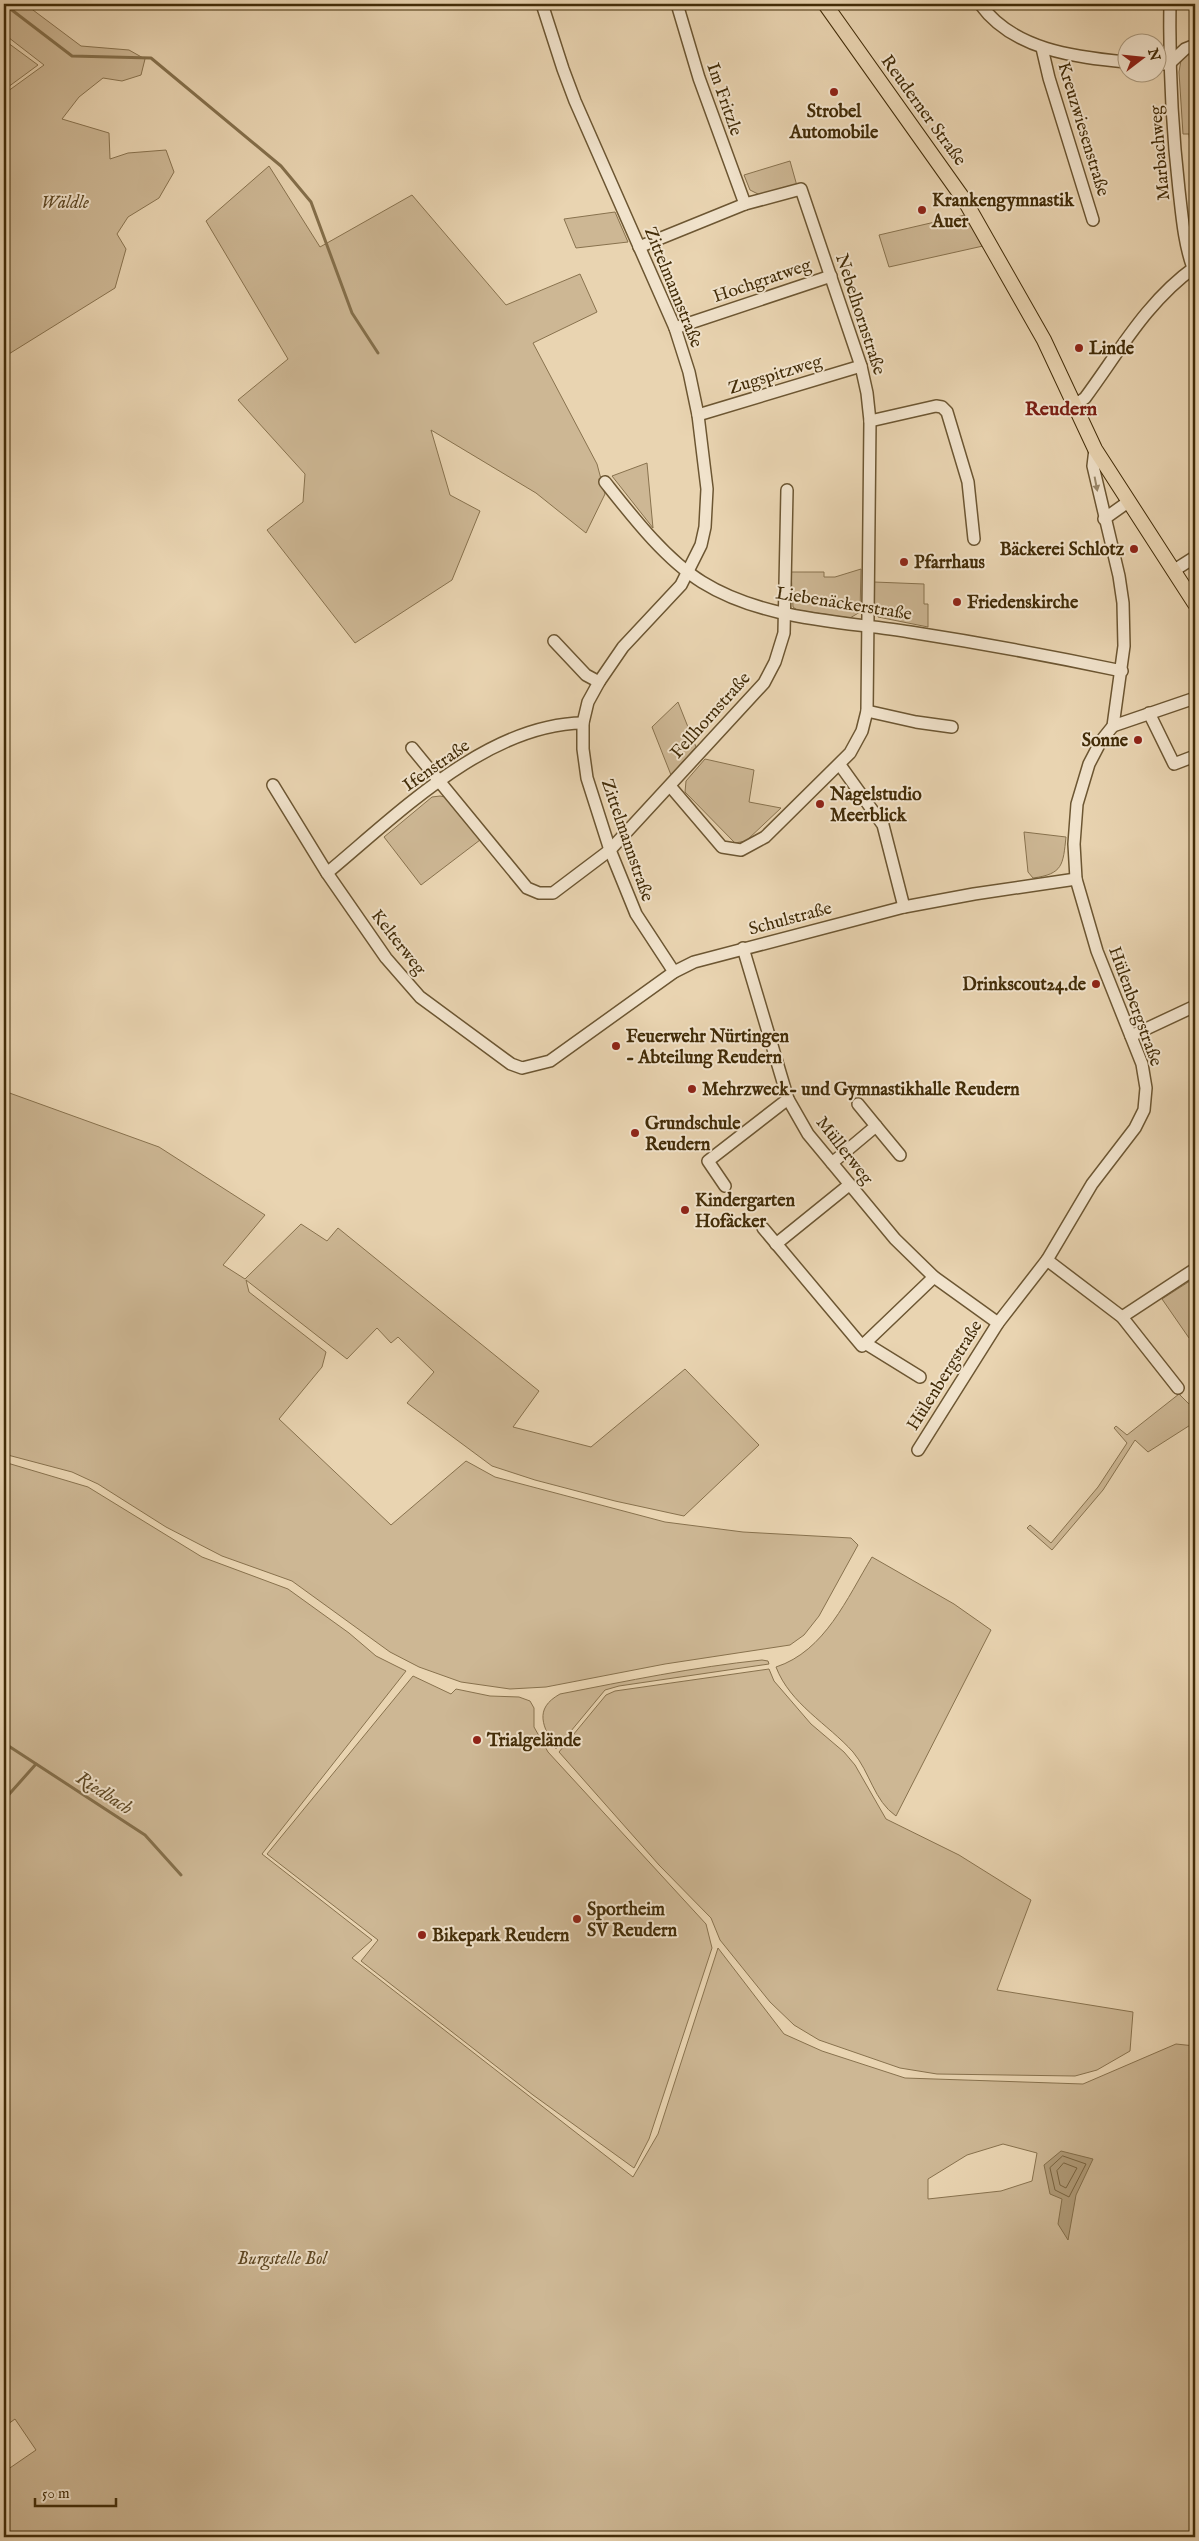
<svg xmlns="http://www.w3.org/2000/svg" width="1199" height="2541" font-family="'IM FELL English',serif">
  <rect width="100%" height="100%" fill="#e9d4b1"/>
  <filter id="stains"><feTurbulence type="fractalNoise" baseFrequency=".004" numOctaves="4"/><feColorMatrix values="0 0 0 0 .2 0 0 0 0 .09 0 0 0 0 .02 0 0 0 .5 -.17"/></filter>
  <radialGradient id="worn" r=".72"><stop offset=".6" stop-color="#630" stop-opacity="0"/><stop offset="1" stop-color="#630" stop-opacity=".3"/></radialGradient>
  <g fill="#cdb794" stroke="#88724e" fill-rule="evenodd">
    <path d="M 4,4 L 25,4 L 81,46 L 129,50 L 145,59 L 141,75 L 122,81 L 103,78 L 79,97 L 62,119 L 109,133 L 110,159 L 128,153 L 166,150 L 174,172 L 159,198 L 128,217 L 117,234 L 126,249 L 115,288 L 4,357 L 4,94 L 44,65 L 4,34 Z"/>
    <path d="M 4,40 L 38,65 L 4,90 Z"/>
    <path d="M 1195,50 L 1195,181 L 1192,144 L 1190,144 L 1189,134 L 1183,134 L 1179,72 L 1181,60 Z"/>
    <path d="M 790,161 L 797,186 L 760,195 L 750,190 L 744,175 Z"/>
    <path d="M 269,166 L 320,247 L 412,195 L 506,305 L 580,274 L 597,312 L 533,343 L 597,464 L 605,494 L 586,533 L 536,493 L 431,430 L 450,495 L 480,511 L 452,580 L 355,643 L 267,530 L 303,502 L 305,474 L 238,400 L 288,359 L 206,221 Z"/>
    <path d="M 615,212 L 628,242 L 576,248 L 564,219 Z"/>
    <path d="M 965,215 L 983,246 L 889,267 L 879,235 Z"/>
    <path d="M 647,463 L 653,528 L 612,476 Z"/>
    <path d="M 861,569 L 860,612 L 850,618 L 797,610 L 793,607 L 791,572 L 824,572 L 824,577 L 835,577 Z"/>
    <path d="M 874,582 L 924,584 L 924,604 L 928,604 L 928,627 L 878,617 L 874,607 Z"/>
    <path d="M 678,702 L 696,747 L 671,775 L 652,727 Z"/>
    <path d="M 705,759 L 754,770 L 749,802 L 781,808 L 746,841 L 735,843 L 685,792 L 686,781 Z"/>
    <path d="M 440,796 L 445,797 L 480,840 L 421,885 L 384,837 L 432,797 Z"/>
    <path d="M 1024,832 L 1066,837 C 1063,865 1063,874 1033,878 L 1028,872 Z"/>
    <path d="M 4,1091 L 159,1147 L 265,1215 L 223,1265 L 245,1279 L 301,1224 L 327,1241 L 338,1228 L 539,1391 L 513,1427 L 591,1447 L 685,1369 L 759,1445 L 684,1516 L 615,1501 L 535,1480 L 492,1466 L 407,1403 L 434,1372 L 398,1337 L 391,1343 L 377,1328 L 347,1359 L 246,1280 L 249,1292 L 326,1352 L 322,1367 L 279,1419 L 391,1525 L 466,1461 L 495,1477 L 665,1522 L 743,1532 L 851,1538 L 858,1545 L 819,1616 L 804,1635 L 790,1645 L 665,1664 L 546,1687 L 510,1689 L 461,1682 L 419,1667 L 390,1652 L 292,1581 L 222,1556 L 166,1527 L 98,1484 L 72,1472 L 4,1454 Z"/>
    <path d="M 1193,1279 L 1195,1283 L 1195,1333 L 1189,1338 L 1162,1299 Z"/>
    <path d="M 1179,1394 L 1195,1410 L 1195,1422 L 1148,1452 L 1135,1440 L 1103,1490 L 1052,1550 L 1027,1528 L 1030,1525 L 1051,1543 L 1098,1487 L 1127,1443 L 1114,1428 L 1116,1426 L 1127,1435 Z"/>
    <path d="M 4,1462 L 88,1487 L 202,1557 L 288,1589 L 349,1633 L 376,1656 L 406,1671 L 262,1854 L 372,1940 L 352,1958 L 633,2177 L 658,2134 L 718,1948 L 784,2034 L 822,2051 L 905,2078 L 1083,2084 L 1176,2044 L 1195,2046 L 1195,2537 L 4,2537 L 4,2472 L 36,2450 L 15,2419 L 4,2427 ZM 1003,2144 L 1037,2153 L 1032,2181 L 1001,2191 L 928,2199 L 928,2179 L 967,2155 Z"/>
    <path d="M 872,1557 L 954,1604 L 991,1630 L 896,1816 C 874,1801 870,1772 853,1752 C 828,1724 790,1704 776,1667 C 825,1651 847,1598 872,1557 Z"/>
    <path d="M 762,1660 L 768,1661 L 769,1664 L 619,1686 L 605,1690 L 556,1749 C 543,1727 533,1709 560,1694 C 627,1681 694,1667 762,1660 Z"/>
    <path d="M 769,1669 L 774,1681 L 811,1724 L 844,1752 L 855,1765 L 886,1819 L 959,1855 L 1031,1900 L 997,1990 L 1133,2012 L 1130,2051 L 1097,2070 L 1075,2076 L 937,2074 L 900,2068 L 819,2040 L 794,2025 L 770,2002 L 720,1940 L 711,1918 L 659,1865 L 559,1752 L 606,1695 L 615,1691 Z"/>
    <path d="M 413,1676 L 451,1694 L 456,1689 L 490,1696 L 519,1697 L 530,1701 L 534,1708 L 534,1727 L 548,1752 L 706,1924 L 712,1948 L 649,2139 L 634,2168 L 533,2095 L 361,1961 L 378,1940 L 267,1854 Z"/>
  </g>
  <path fill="#b09b78" stroke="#846f4b" d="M 1061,2151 L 1093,2159 L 1076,2195 L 1068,2240 L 1058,2224 L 1062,2199 L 1050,2194 L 1044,2165 Z"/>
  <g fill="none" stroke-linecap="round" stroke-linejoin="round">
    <g stroke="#796440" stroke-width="1">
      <path d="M 1063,2156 L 1086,2164 L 1069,2197 L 1055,2190 L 1050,2168 Z"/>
      <path d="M 1064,2163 L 1077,2168 L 1066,2188 L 1060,2185 L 1057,2171 Z"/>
    </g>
    <g stroke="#846f4b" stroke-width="3">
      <path d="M 4,4 L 72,56 L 151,58 L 281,166 L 311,202 L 352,313 L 378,353"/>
      <path d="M 4,1743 L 145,1835 L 181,1875"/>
      <path d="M 4,1800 L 36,1764"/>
    </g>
    <g stroke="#6c5632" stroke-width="14">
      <g id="minor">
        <path d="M 542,4 L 563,69 L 575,101 L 675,328 L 689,372 L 698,415 L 707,489 L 705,527 L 701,545 L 681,585 L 623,647 L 599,682 L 588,702 L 583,723 L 583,749 L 587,778 L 610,850 L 636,914 L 674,972"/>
        <path d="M 677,4 L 699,78 L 745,204"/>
        <path d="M 980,4 C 1013,50 1075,57 1126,62"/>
        <path d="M 1170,4 C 1169,66 1172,128 1179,190 C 1182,216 1184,243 1193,268"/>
        <path d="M 1042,48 L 1049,78 L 1093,220"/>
        <path d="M 1156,64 L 1169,64 L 1185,49 L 1195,45"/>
        <path d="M 639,247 L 745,204 L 801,189 L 861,366 L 867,393 L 870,421 L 867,711 L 862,731 L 850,753 L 765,837 L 741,850 L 722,847 L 670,786"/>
        <path d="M 675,328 L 831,276"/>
        <path d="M 1075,405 L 1085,398 C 1119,352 1147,301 1195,267"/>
        <path d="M 698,415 L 861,366"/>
        <path d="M 870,421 L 936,406 L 942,407 L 947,412 L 968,482 L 974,539"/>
        <path d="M 605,482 C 632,516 665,559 702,582 C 763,620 841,621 910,632 C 981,643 1051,656 1122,671"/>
        <path d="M 1104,519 L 1128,502"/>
        <path d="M 1173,571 L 1195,557"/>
        <path d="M 554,641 L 586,675 L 599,682"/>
        <path d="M 867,711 L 916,722 L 952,727"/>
        <path d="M 1149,713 L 1174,764 L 1195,756"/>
        <path d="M 1113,726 L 1195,698"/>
        <path d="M 412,748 L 527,888 L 539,893 L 553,893 L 610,850 L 764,683 L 775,662 L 784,633 L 787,490"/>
        <path d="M 840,765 L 883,825 L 904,907"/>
        <path d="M 273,785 L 327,873 L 386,958 L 420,997 L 511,1064 L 522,1068 L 550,1061 L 674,972 L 694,962 L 904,907 L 974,894 L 1076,879"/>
        <path d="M 327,873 C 398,814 487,724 583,723"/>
        <path d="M 743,948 L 788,1099 L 808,1134 L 895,1239 L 934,1277 L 998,1323"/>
        <path d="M 1131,1036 L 1195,1006"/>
        <path d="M 876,1126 L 900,1155"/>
        <path d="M 832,1163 L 876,1126 L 858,1104"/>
        <path d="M 725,1186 L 708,1161 L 788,1099"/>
        <path d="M 763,1228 L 862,1346 L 934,1277"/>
        <path d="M 776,1244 L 849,1185"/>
        <path d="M 1047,1260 L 1122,1317 L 1178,1388"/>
        <path d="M 1122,1317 L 1195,1269"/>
        <path d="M 865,1343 L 920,1377"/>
        <path d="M 918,1450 L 998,1323 L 1047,1260 L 1092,1184 L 1135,1128 L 1144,1110 L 1146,1088 L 1142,1064 L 1097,951 L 1076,879 L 1074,844 L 1077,804 L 1089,764 L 1101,741 L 1113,726 L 1124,646 L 1123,603 L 1119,576 L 1093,466 L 1095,449"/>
      </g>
    </g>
    <g stroke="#422c08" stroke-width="16">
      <path id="major" d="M 825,4 L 965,201 L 1044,340 L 1095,449 L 1195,604"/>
    </g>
    <use href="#minor" stroke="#f1e3cc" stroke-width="11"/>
    <use href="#major" stroke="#e9d4b1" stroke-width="14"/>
  </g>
  <defs><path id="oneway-solid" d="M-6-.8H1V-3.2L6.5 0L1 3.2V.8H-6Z" transform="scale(1.25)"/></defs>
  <use fill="#9a886a" href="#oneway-solid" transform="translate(1096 484) rotate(79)"/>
  <g fill="#8f2418" stroke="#f1e3cc" stroke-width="2">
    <circle cx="834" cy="92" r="5"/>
    <circle cx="922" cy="210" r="5"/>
    <circle cx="1079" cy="348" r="5"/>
    <circle cx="1134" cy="549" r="5"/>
    <circle cx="904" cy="562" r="5"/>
    <circle cx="957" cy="602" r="5"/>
    <circle cx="1138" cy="740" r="5"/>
    <circle cx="820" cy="804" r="5"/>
    <circle cx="1096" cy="984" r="5"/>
    <circle cx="616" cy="1046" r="5"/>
    <circle cx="692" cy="1089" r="5"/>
    <circle cx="635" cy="1133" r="5"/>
    <circle cx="685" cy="1210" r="5"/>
    <circle cx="477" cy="1740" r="5"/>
    <circle cx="577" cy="1919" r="5"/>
    <circle cx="422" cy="1935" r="5"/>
  </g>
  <g text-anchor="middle" stroke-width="4" stroke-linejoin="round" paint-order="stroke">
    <g font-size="18" fill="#422c08" stroke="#f1e3cc">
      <text transform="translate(725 99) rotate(71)" y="6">Im Fritzle</text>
      <text transform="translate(924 110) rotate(54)" y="6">Reuderner Straße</text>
      <text transform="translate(1084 129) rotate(73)" y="6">Kreuzwiesenstraße</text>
      <text transform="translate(1159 153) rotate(-95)" y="6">Marbachweg</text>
      <text transform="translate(762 280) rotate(-19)" y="6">Hochgratweg</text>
      <text transform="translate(674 287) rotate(68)" y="6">Zittelmannstraße</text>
      <text transform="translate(861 314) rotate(72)" y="6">Nebelhornstraße</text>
      <text transform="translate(775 374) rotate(-17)" y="6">Zugspitzweg</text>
      <text transform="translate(844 603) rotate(9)" y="6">Liebenäckerstraße</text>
      <text transform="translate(710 715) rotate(-48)" y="6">Fellhornstraße</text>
      <text transform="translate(436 765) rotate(-35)" y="6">Ifenstraße</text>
      <text transform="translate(628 840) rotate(71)" y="6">Zittelmannstraße</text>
      <text transform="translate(790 918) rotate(-15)" y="6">Schulstraße</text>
      <text transform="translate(399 942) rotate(52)" y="6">Kelterweg</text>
      <text transform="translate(1136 1006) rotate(70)" y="6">Hülenbergstraße</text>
      <text transform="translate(845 1150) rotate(52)" y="6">Müllerweg</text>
      <text transform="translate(944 1375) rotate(-58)" y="6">Hülenbergstraße</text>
    </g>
    <g font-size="18" font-weight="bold" fill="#422c08" stroke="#f1e3cc" text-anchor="start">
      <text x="834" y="117" text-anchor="middle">Strobel<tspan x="834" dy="21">Automobile</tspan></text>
      <text x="932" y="206">Krankengymnastik<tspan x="932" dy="21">Auer</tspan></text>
      <text x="1089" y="354">Linde</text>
      <text x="1124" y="555" text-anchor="end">Bäckerei Schlotz</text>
      <text x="914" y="568">Pfarrhaus</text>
      <text x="967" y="608">Friedenskirche</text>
      <text x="1128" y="746" text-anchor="end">Sonne</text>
      <text x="830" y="800">Nagelstudio<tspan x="830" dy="21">Meerblick</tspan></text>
      <text x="1086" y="990" text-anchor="end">Drinkscout24.de</text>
      <text x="626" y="1042">Feuerwehr Nürtingen<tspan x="626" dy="21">- Abteilung Reudern</tspan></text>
      <text x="702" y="1095">Mehrzweck- und Gymnastikhalle Reudern</text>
      <text x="645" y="1129">Grundschule<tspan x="645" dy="21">Reudern</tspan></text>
      <text x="695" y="1206">Kindergarten<tspan x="695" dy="21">Hofäcker</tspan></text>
      <text x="487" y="1746">Trialgelände</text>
      <text x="587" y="1915">Sportheim<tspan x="587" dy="21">SV Reudern</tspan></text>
      <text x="432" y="1941">Bikepark Reudern</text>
    </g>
    <g font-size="18" font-style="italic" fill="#5e4824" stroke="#f1e3cc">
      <text x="65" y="208">Wäldle</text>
      <text x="282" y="2264">Burgstelle Bol</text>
    </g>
    <g font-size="19" font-style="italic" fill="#5e4824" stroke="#f1e3cc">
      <text transform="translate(105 1792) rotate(33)" y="7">Riedbach</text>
    </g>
    <g font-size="20" font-weight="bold" fill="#7a1f14" stroke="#f1e3cc">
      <text x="1061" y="415">Reudern</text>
    </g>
  </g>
  <rect width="1199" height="2541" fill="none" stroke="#e9d4b1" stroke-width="20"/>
  <rect x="5" y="5" width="1189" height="2531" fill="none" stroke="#422c08" stroke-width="2.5"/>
  <rect x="10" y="10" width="1179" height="2521" fill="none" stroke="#422c08"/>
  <g transform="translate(1142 58) rotate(74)"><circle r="24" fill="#f1e3cc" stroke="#ab9a7e"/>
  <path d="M0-4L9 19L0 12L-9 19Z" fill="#8f2418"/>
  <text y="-8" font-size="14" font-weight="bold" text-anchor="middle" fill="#422c08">N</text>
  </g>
  <path d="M35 2498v8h81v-8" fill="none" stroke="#422c08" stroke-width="2.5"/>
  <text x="42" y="2498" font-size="15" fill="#422c08" stroke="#f1e3cc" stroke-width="4" paint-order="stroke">50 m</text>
  <rect width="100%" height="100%" filter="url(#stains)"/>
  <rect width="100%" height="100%" fill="url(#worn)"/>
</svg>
